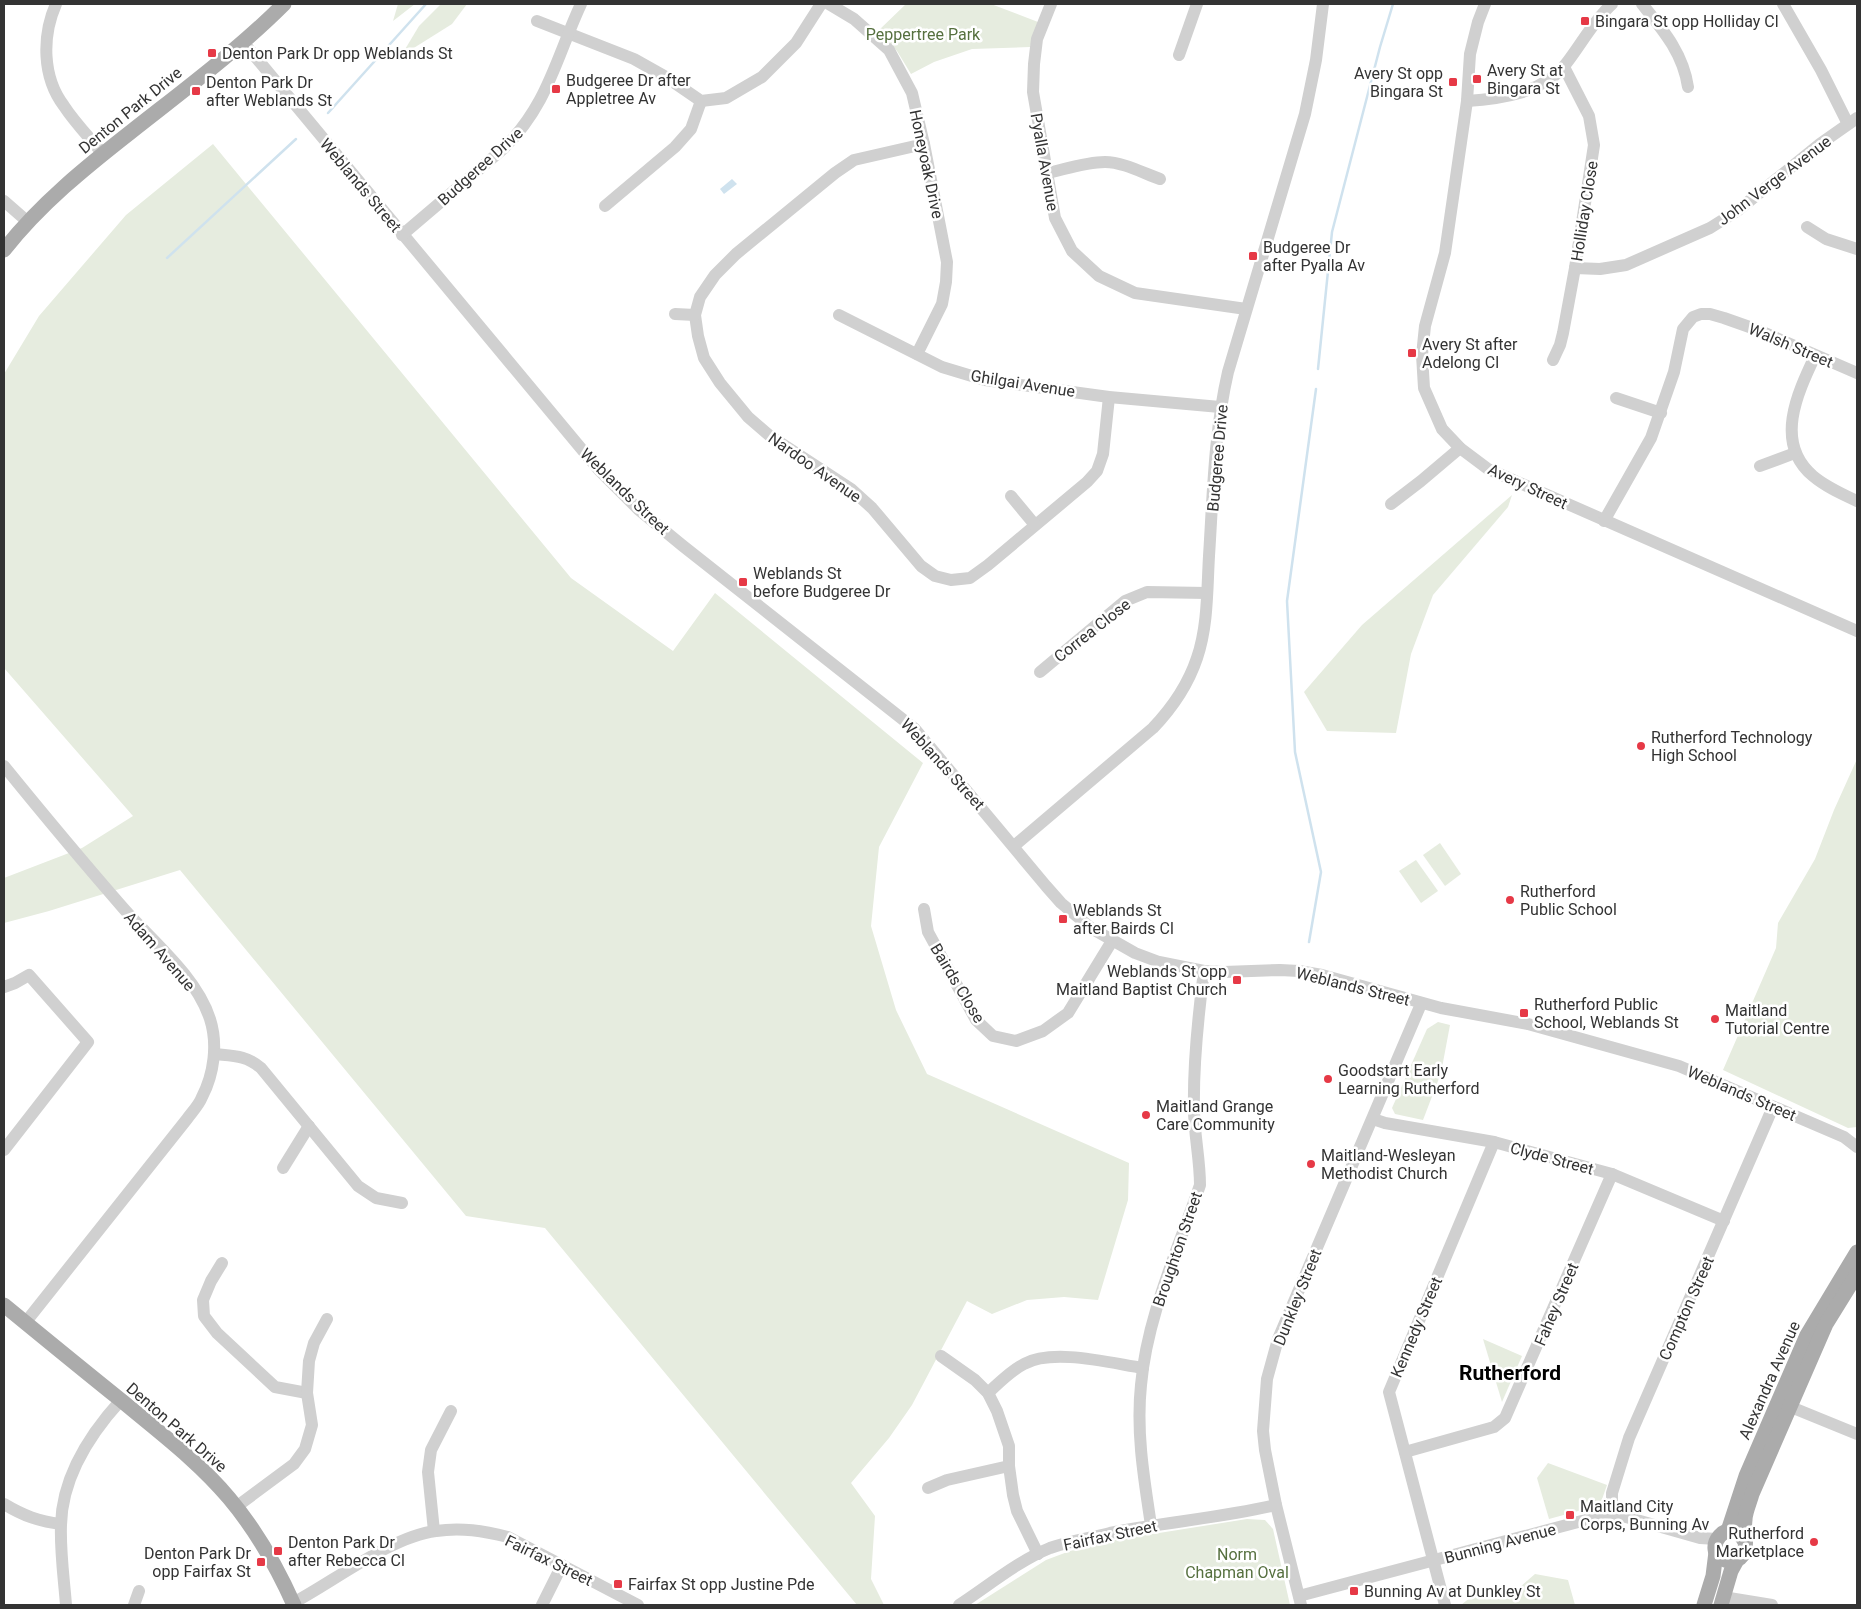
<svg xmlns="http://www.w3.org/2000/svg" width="1861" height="1609" font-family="Roboto,sans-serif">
  <rect width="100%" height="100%" fill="#fff"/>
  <g fill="#e6ecdf">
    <path d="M 398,4 L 415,4 L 393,21 Z"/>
    <path d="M 441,4 L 467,4 L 452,24 L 401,56 L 419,26 Z"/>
    <path d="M 906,4 L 991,4 L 1038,22 L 1030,47 L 972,49 L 934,62 L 911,74 L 897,51 L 878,31 Z"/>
    <path d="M 213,144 L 571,578 L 673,651 L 715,593 L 923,763 L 879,847 L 871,926 L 896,1010 L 927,1074 L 1129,1163 L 1128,1200 L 1098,1300 L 1064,1297 L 1027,1300 L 992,1314 L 967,1301 L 912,1405 L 889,1438 L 851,1483 L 875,1516 L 871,1579 L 884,1605 L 857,1605 L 545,1228 L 466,1216 L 180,870 L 49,911 L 4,923 L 4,878 L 82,848 L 133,816 L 4,668 L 4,374 L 39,316 L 126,215 Z"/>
    <path d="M 1512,495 L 1508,507 L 1433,595 L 1411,654 L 1396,733 L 1327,731 L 1304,692 L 1362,625 Z"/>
    <path d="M 1857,759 L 1857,1127 L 1848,1128 L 1723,1070 L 1776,948 L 1778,923 L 1815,859 L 1834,810 Z"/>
    <path d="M 1440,843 L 1461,874 L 1445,886 L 1423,855 Z"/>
    <path d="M 1416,860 L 1438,891 L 1421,903 L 1399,871 Z"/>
    <path d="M 1438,1022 L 1450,1025 L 1441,1073 L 1423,1120 L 1395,1114 L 1392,1108 L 1427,1029 Z"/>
    <path d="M 1483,1339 L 1522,1356 L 1502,1402 Z"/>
    <path d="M 1548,1463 L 1607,1485 L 1600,1505 L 1549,1519 L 1537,1478 Z"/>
    <path d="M 1247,1519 L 1265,1520 L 1273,1529 L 1290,1605 L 975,1605 L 1046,1560 L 1070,1551 L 1115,1540 Z"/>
    <path d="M 1535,1574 L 1568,1580 L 1575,1605 L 1461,1605 L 1481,1589 L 1512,1594 Z"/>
  </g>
  <path fill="#cfe2ee" d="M 732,179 L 737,184 L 724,194 L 720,189 Z"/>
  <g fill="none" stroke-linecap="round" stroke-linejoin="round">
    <g stroke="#cfe2ee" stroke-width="2.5">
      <path d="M 328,113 L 426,4"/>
      <path d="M 167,258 L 296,139"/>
      <path d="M 1318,369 L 1332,232 L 1380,47 L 1393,4"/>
      <path d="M 1309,942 L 1321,872 L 1295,752 L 1287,601 L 1316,389"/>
    </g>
    <g stroke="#d0d0d0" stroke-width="12">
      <path d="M 56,4 C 42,36 42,77 64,106 C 75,123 90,138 103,154"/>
      <path d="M 829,4 L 854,19 L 889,50 L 912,93 L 924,144 L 947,262 L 946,282 L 942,304 L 917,354"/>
      <path d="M 1051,4 L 1037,39 L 1034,64 L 1033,92 L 1055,218 L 1072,251 L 1099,276 L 1135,293 L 1246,309"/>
      <path d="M 1485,4 L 1478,22 L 1470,54 L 1467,101 L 1445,253 L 1425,326 L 1422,355 L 1424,388 L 1442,429 L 1460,448 L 1488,469 L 1857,631"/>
      <path d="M 1642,4 C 1663,30 1683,53 1688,87"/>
      <path d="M 1783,4 L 1821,70 L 1848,124"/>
      <path d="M 537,21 L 634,59 L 666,77 L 701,101 L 726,98 L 762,77 L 796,43 L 821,4"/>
      <path d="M 243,42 L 599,470 L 638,509 L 683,546 L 915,729 L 1046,886 L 1061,903 L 1091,928 L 1135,953 L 1159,962 L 1204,971 L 1224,972 L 1280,970 L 1299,971 L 1322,975 L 1441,1008 L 1528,1024 L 1679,1066 L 1844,1137 L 1857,1147"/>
      <path d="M 1179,55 L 1197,4"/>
      <path d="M 1467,101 C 1500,99 1543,93 1565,65 C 1581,45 1593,21 1612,4"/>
      <path d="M 924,144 L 854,160 L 835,173 L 736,254 L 715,275 L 700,297 L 695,315 L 698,336 L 704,358 L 720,383 L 748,417 L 770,436 L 851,489 L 872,508 L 921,566 L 935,576 L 951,580 L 970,578 L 988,565 L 1087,482 L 1097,471 L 1103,454 L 1109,397"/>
      <path d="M 1048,173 C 1066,169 1086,162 1105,162 C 1123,162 1143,173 1160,179"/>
      <path d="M 4,201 L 28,222"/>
      <path d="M 605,206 L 675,147 L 691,129 L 701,101"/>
      <path d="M 1807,227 L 1826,239 L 1857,249"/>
      <path d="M 402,235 L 503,149 C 548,105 556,58 581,4"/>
      <path d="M 1575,268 L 1600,269 L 1626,265 L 1710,228 L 1737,211 L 1820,144 L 1857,118"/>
      <path d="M 675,314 L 695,315"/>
      <path d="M 839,315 L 942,367 L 985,380 L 1109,397 L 1220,407"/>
      <path d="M 1815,356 C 1797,394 1774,443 1813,476 C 1826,487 1842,494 1857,501"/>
      <path d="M 1553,360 L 1560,345 L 1563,333 L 1575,268 L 1594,145 L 1589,116 L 1564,67"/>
      <path d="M 1616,398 L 1661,413"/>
      <path d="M 1760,466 L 1795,453"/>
      <path d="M 1011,496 L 1035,525"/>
      <path d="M 1391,504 L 1421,481 L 1460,448"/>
      <path d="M 1604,521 L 1651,438 L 1674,372 L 1683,329 L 1693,317 L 1701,314 L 1710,314 L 1724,318 L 1758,330 L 1857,373"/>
      <path d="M 1040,672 L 1125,601 L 1147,592 L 1207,593"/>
      <path d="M 4,766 C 43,814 83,862 124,909 C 153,942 196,976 210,1019 C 218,1044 214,1074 202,1097 C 199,1105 192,1112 187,1119 L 25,1323"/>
      <path d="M 1014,846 L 1153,728 C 1173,707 1188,685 1197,658 C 1208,626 1207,590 1209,556 C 1213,494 1214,433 1228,372 L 1305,114 L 1316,60 L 1323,4"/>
      <path d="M 924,909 L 928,932 L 976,1020 L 993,1036 L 1016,1041 L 1043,1031 L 1068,1013 L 1112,941"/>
      <path d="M 4,987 L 15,983 L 29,975 L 88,1042 L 4,1150"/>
      <path d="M 214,1054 C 233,1056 246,1055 261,1068 L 358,1186 L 376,1198 L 402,1203"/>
      <path d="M 1373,1119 L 1385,1123 L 1494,1142 L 1612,1174 L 1724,1221"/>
      <path d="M 283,1168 L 309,1126"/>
      <path d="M 222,1263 L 211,1281 L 203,1300 L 204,1316 L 217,1333 L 275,1387 L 307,1393"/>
      <path d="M 941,1356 L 975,1380 L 988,1393 L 997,1411 L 1009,1446 L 1009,1466 L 1013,1495 L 1017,1511 L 1038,1554"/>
      <path d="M 988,1393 C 999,1383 1010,1371 1024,1364 C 1053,1348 1110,1363 1143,1368"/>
      <path d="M 1781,1403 L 1857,1434"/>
      <path d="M 1405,1452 L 1494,1427 L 1505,1418 L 1612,1174"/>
      <path d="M 928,1488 L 947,1480 L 1009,1466"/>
      <path d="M 4,1504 C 24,1516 38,1521 61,1524"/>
      <path d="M 236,1507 L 294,1464 L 305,1449 L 312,1425 L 307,1393 L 309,1361 L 314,1343 L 327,1319"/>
      <path d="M 1612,1513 L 1612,1493 L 1629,1438 L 1773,1107"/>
      <path d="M 1151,1525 C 1144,1479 1136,1432 1141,1385 C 1147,1316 1178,1250 1200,1185 C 1200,1159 1194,1134 1194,1109 C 1193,1062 1198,1017 1204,971"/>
      <path d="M 434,1531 L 428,1472 L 431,1450 L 451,1411"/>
      <path d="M 1299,1596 L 1612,1513 L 1700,1538 L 1717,1539"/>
      <path d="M 1723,1597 L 1772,1605"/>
      <path d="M 293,1603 C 333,1582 392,1536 436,1531 C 461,1527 484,1531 508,1537 L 638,1605"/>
      <path d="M 66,1605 C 64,1579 60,1552 61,1525 C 62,1478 90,1434 121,1400"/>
      <path d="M 134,1605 L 139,1591"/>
      <path d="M 542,1605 L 562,1565"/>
      <path d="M 959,1605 C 988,1586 1018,1561 1050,1548 C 1069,1541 1090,1538 1110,1533 C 1165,1522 1221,1518 1276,1505"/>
      <path d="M 1301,1605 L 1276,1505 L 1265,1450 L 1263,1431 L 1267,1379 L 1278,1339 L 1421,1004"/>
      <path d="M 1445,1605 L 1389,1392 L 1494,1142"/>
    </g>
    <g stroke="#ababab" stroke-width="15">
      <path d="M 4,250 C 40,204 86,167 132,131 C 184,90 238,50 284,4"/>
      <path d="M 4,1305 C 43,1337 82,1369 122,1401 C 159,1432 198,1461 229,1498 C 256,1530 277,1567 294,1605"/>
      <path d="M 1728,1531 L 1746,1476 L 1807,1335 L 1857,1252"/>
      <path d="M 1745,1542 C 1730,1511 1699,1551 1725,1560 C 1730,1562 1736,1561 1740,1558 C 1750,1549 1743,1532 1745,1520 C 1745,1512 1750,1502 1752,1494 L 1826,1324 L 1857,1274"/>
      <path d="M 1704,1605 L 1713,1576 L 1716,1552"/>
      <path d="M 1721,1605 L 1731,1571 L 1737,1560"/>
    </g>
  </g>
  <g fill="#e63946" stroke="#fff" stroke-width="2">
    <rect x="1580" y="16" width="10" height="10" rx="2.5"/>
    <rect x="207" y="48" width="10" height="10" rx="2.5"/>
    <rect x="1472" y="74" width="10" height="10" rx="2.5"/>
    <rect x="1448" y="77" width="10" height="10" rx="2.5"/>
    <rect x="551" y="84" width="10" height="10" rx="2.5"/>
    <rect x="191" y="86" width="10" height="10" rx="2.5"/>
    <rect x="1248" y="251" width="10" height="10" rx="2.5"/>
    <rect x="1407" y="348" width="10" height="10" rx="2.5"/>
    <rect x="738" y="577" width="10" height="10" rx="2.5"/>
    <circle cx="1641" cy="746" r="5"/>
    <circle cx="1510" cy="900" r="5"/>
    <rect x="1058" y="914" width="10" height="10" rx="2.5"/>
    <rect x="1232" y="975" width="10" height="10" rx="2.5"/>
    <rect x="1519" y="1008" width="10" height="10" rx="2.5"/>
    <circle cx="1715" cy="1019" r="5"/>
    <circle cx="1328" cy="1079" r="5"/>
    <circle cx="1146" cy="1115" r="5"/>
    <circle cx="1311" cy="1164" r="5"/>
    <rect x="1565" y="1510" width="10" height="10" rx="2.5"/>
    <circle cx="1814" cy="1542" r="5"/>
    <rect x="273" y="1546" width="10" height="10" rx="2.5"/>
    <rect x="256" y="1557" width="10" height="10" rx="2.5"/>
    <rect x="613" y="1579" width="10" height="10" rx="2.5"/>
    <rect x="1349" y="1586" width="10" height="10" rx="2.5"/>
  </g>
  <g text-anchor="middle" stroke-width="5" stroke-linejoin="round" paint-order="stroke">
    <g font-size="16" fill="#333" stroke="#fff" text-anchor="start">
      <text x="1595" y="27">Bingara St opp Holliday Cl</text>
      <text x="222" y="59">Denton Park Dr opp Weblands St</text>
      <text x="1487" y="76">Avery St at<tspan x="1487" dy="18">Bingara St</tspan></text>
      <text x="1443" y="79" text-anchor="end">Avery St opp<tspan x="1443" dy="18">Bingara St</tspan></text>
      <text x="566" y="86">Budgeree Dr after<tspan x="566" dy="18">Appletree Av</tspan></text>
      <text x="206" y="88">Denton Park Dr<tspan x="206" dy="18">after Weblands St</tspan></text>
      <text x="1263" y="253">Budgeree Dr<tspan x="1263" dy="18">after Pyalla Av</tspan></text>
      <text x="1422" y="350">Avery St after<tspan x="1422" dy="18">Adelong Cl</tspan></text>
      <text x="753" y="579">Weblands St<tspan x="753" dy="18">before Budgeree Dr</tspan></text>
      <text x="1651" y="743">Rutherford Technology<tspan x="1651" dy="18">High School</tspan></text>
      <text x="1520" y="897">Rutherford<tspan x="1520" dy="18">Public School</tspan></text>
      <text x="1073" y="916">Weblands St<tspan x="1073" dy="18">after Bairds Cl</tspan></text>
      <text x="1227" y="977" text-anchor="end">Weblands St opp<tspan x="1227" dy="18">Maitland Baptist Church</tspan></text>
      <text x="1534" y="1010">Rutherford Public<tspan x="1534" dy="18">School, Weblands St</tspan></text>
      <text x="1725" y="1016">Maitland<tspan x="1725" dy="18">Tutorial Centre</tspan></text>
      <text x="1338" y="1076">Goodstart Early<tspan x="1338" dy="18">Learning Rutherford</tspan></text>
      <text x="1156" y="1112">Maitland Grange<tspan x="1156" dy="18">Care Community</tspan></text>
      <text x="1321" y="1161">Maitland-Wesleyan<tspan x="1321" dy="18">Methodist Church</tspan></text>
      <text x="1580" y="1512">Maitland City<tspan x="1580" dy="18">Corps, Bunning Av</tspan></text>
      <text x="1804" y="1539" text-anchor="end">Rutherford<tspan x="1804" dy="18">Marketplace</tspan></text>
      <text x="288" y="1548">Denton Park Dr<tspan x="288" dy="18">after Rebecca Cl</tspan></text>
      <text x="251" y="1559" text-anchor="end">Denton Park Dr<tspan x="251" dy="18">opp Fairfax St</tspan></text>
      <text x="628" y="1590">Fairfax St opp Justine Pde</text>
      <text x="1364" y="1597">Bunning Av at Dunkley St</text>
    </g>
    <g font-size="16" fill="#56703f" stroke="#fff">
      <text x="923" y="40">Peppertree Park</text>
      <text x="1237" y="1560">Norm<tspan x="1237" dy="18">Chapman Oval</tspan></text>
    </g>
    <g font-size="16" fill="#333" stroke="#fff">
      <text transform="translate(130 110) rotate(-39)" y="6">Denton Park Drive</text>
      <text transform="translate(1045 162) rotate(80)" y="6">Pyalla Avenue</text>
      <text transform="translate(927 164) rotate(78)" y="6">Honeyoak Drive</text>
      <text transform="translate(480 166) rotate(-42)" y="6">Budgeree Drive</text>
      <text transform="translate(1774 180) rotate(-37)" y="6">John Verge Avenue</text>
      <text transform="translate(361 185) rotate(50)" y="6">Weblands Street</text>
      <text transform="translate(1584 211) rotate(-81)" y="6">Holliday Close</text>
      <text transform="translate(1791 345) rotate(23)" y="6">Walsh Street</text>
      <text transform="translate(1023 383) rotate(9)" y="6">Ghilgai Avenue</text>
      <text transform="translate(1217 458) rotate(-85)" y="6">Budgeree Drive</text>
      <text transform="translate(815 467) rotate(35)" y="6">Nardoo Avenue</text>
      <text transform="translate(1528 486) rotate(25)" y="6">Avery Street</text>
      <text transform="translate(625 491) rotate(44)" y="6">Weblands Street</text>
      <text transform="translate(1092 630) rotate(-38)" y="6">Correa Close</text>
      <text transform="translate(943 764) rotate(48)" y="6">Weblands Street</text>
      <text transform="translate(160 951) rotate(49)" y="6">Adam Avenue</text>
      <text transform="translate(958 983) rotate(59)" y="6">Bairds Close</text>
      <text transform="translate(1353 986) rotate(14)" y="6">Weblands Street</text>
      <text transform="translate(1742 1093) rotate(23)" y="6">Weblands Street</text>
      <text transform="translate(1552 1158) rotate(15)" y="6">Clyde Street</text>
      <text transform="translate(1177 1249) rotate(-71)" y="6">Broughton Street</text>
      <text transform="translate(1297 1297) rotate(-68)" y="6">Dunkley Street</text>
      <text transform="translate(1556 1304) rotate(-67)" y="6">Fahey Street</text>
      <text transform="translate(1686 1308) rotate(-66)" y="6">Compton Street</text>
      <text transform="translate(1416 1327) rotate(-67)" y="6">Kennedy Street</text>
      <text transform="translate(1769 1380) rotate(-66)" y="6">Alexandra Avenue</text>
      <text transform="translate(177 1427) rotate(41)" y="6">Denton Park Drive</text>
      <text transform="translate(1110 1535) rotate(-12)" y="6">Fairfax Street</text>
      <text transform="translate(1500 1543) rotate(-15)" y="6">Bunning Avenue</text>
      <text transform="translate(549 1560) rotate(26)" y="6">Fairfax Street</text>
    </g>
    <g font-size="21" font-weight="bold" fill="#000" stroke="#fff">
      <text x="1510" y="1380">Rutherford</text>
    </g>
  </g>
  <rect width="1861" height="1609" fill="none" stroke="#333333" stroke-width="10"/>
</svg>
